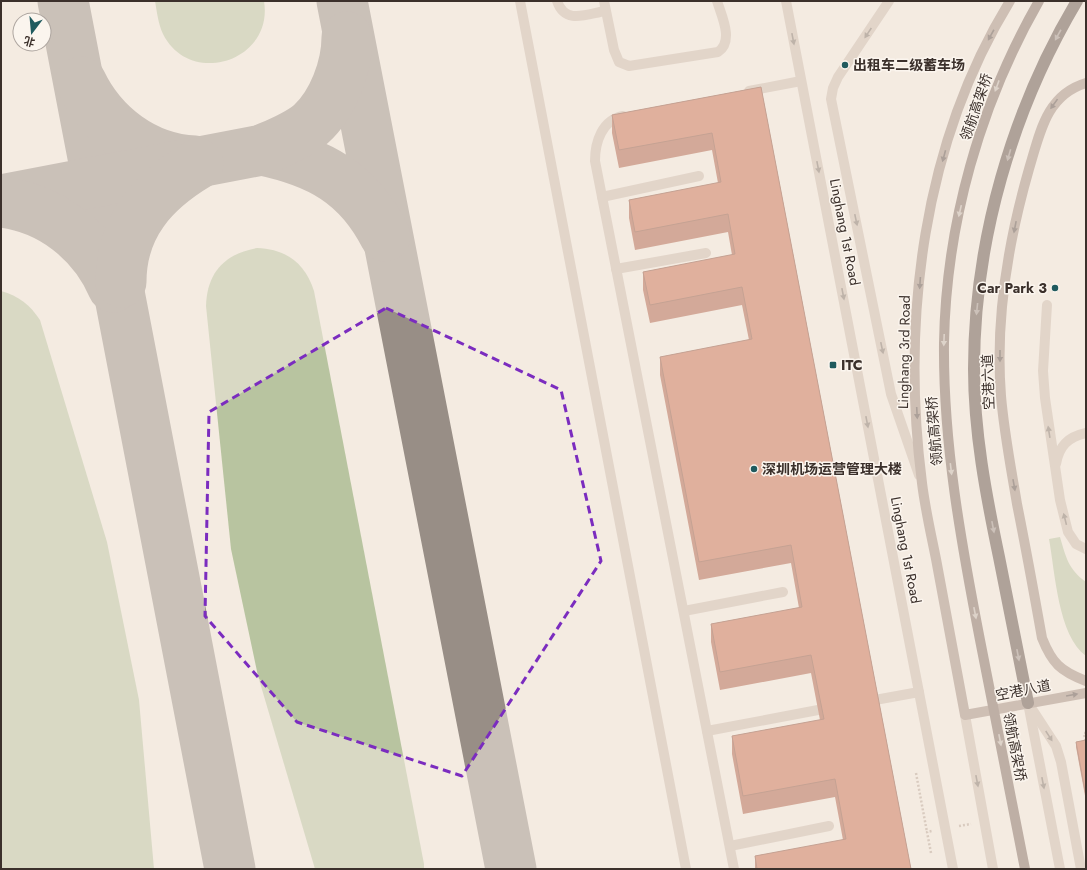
<svg xmlns="http://www.w3.org/2000/svg" width="1087" height="870" font-family="Jost,'Noto Sans SC',sans-serif">
  <rect width="100%" height="100%" fill="#f4ebe1"/>
  <g fill="#b8c4a0">
    <path d="M 155,1 L 264,1 C 274,61 190,88 163,34 C 158,23 157,12 155,1 Z"/>
    <path d="M 257,248 C 286,249 305,263 314,291 L 424,864 L 424,869 L 315,869 L 258,676 L 231,549 L 206,306 C 207,273 224,254 257,248 Z"/>
    <path d="M 1,291 C 19,296 30,305 40,320 L 107,542 L 139,700 L 154,869 L 1,869 Z"/>
    <path d="M 1060,537 C 1066,557 1068,569 1086,582 L 1086,656 C 1058,636 1055,572 1049,539 Z"/>
  </g>
  <g fill="none" stroke-linecap="round" stroke-linejoin="round">
    <g stroke="#988e86" stroke-width="51">
      <path d="M 63,1 L 230,869"/>
      <path d="M 342,1 L 511,869"/>
      <path d="M 81,82 C 102,126 145,159 195,161"/>
      <path d="M 262,150 C 319,162 358,183 385,236"/>
      <path d="M 1,200 L 262,150 C 278,143 297,136 311,124 C 333,104 347,67 347,37"/>
      <path d="M 1,202 C 51,208 93,241 113,287"/>
      <path d="M 121,282 C 121,226 153,191 198,164"/>
    </g>
    <g stroke="#b9a596" stroke-width="2.5" stroke-dasharray="2 2" stroke-linecap="butt">
      <path d="M 1086,733 L 1084,733 L 1086,745"/>
      <path d="M 916,773 L 927,832"/>
      <path d="M 959,826 L 971,824"/>
      <path d="M 931,853 L 927,832 L 932,831"/>
    </g>
    <g stroke="#cdbbac" stroke-width="10">
      <path d="M 520,1 L 686,869"/>
      <path d="M 557,1 C 565,25 587,14 605,11"/>
      <path d="M 604,1 L 614,50 L 619,62 L 629,66 L 718,52 C 734,41 722,17 717,1"/>
      <path d="M 889,1 L 838,77 L 833,88 L 831,99 L 891,394 L 919,475"/>
      <path d="M 749,91 L 801,81"/>
      <path d="M 623,116 C 602,120 595,142 595,161 L 734,869"/>
      <path d="M 602,197 L 699,176"/>
      <path d="M 616,269 L 706,253"/>
      <path d="M 1047,305 L 1043,371 L 1045,398 L 1060,500 L 1068,532 L 1076,544 L 1086,549"/>
      <path d="M 1056,464 C 1059,446 1068,437 1086,433"/>
      <path d="M 684,611 L 783,592"/>
      <path d="M 875,700 L 919,692"/>
      <path d="M 1028,703 L 1056,746 L 1061,762 L 1081,869"/>
      <path d="M 707,731 L 818,710"/>
      <path d="M 730,846 L 829,826"/>
    </g>
    <g stroke="#cdbbac" stroke-width="10">
      <path d="M 786,1 L 953,869"/>
      <path d="M 1028,703 L 1060,869"/>
      <path d="M 965,715 L 993,869"/>
    </g>
    <g stroke="#a18a7d" stroke-width="10">
      <path d="M 1010,1 C 923,143 901,319 922,483 C 925,508 931,534 936,559 C 946,611 955,663 965,715 L 1086,693"/>
      <path d="M 1086,83 C 1046,95 1040,133 1029,169 C 1008,242 995,320 1001,396 C 1004,432 1011,468 1017,504 C 1026,549 1034,593 1042,638 C 1052,663 1060,671 1086,681"/>
    </g>
    <path stroke="#7d675c" stroke-width="10" d="M 1025,869 C 1010,793 995,717 980,640 C 961,542 943,443 944,343 C 946,224 980,104 1039,1"/>
    <path stroke="#5c4a42" stroke-width="12" d="M 1028,703 C 1018,654 1009,605 999,557 C 986,495 974,432 974,369 C 974,241 1012,110 1077,1"/>
  </g>
  <g fill="#ac5a40">
    <path d="M 761,87 L 911,869 L 755,869 L 755,856 L 843,840 L 835,797 L 743,814 L 732,754 L 732,736 L 820,720 L 811,673 L 720,690 L 711,642 L 711,624 L 799,608 L 791,563 L 699,580 L 660,375 L 660,357 L 749,340 L 742,305 L 650,323 L 643,290 L 643,272 L 732,255 L 728,232 L 635,250 L 629,218 L 629,200 L 718,183 L 712,150 L 619,168 L 612,133 L 612,115 Z"/>
    <path d="M 1086,740 L 1086,801 L 1076,747 L 1076,742 Z"/>
  </g>
  <g fill="#c8694b" stroke="#8c4a34">
    <path d="M 761,87 L 911,869 L 757,869 L 755,856 L 846,839 L 835,779 L 743,796 L 732,736 L 824,719 L 811,655 L 720,672 L 711,624 L 802,607 L 791,545 L 699,562 L 660,357 L 752,339 L 742,287 L 650,305 L 643,272 L 735,254 L 728,214 L 635,232 L 629,200 L 721,182 L 712,133 L 619,150 L 612,115 Z"/>
    <path d="M 1086,740 L 1086,796 L 1076,742 Z"/>
  </g>
  <defs><path id="oneway-solid" d="M-6-.8H1V-3.2L6.5 0L1 3.2V.8H-6Z"/></defs>
  <g fill="#7d6f65">
    <use href="#oneway-solid" transform="translate(868 33) rotate(124)"/>
    <use href="#oneway-solid" transform="translate(793 39) rotate(79)"/>
    <use href="#oneway-solid" transform="translate(818 167) rotate(79)"/>
    <use href="#oneway-solid" transform="translate(856 220) rotate(78)"/>
    <use href="#oneway-solid" transform="translate(843 294) rotate(79)"/>
    <use href="#oneway-solid" transform="translate(882 348) rotate(78)"/>
    <use href="#oneway-solid" transform="translate(867 422) rotate(79)"/>
    <use href="#oneway-solid" transform="translate(1049 432) rotate(-99)"/>
    <use href="#oneway-solid" transform="translate(1065 519) rotate(-104)"/>
    <use href="#oneway-solid" transform="translate(1049 736) rotate(57)"/>
    <use href="#oneway-solid" transform="translate(977 781) rotate(79)"/>
    <use href="#oneway-solid" transform="translate(1043 783) rotate(79)"/>
  </g>
  <g fill="#544640">
    <use href="#oneway-solid" transform="translate(991 35) rotate(119)"/>
    <use href="#oneway-solid" transform="translate(1054 104) rotate(126)"/>
    <use href="#oneway-solid" transform="translate(944 156) rotate(105)"/>
    <use href="#oneway-solid" transform="translate(1015 227) rotate(101)"/>
    <use href="#oneway-solid" transform="translate(920 283) rotate(94)"/>
    <use href="#oneway-solid" transform="translate(1000 356) rotate(90)"/>
    <use href="#oneway-solid" transform="translate(917 413) rotate(87)"/>
    <use href="#oneway-solid" transform="translate(1014 485) rotate(80)"/>
    <use href="#oneway-solid" transform="translate(1072 695) rotate(-10)"/>
  </g>
  <g fill="#9c8e87">
    <use href="#oneway-solid" transform="translate(1058 35) rotate(119)"/>
    <use href="#oneway-solid" transform="translate(1009 155) rotate(106)"/>
    <use href="#oneway-solid" transform="translate(977 309) rotate(96)"/>
    <use href="#oneway-solid" transform="translate(993 527) rotate(79)"/>
    <use href="#oneway-solid" transform="translate(1018 655) rotate(79)"/>
  </g>
  <g fill="#c2b5ac">
    <use href="#oneway-solid" transform="translate(997 86) rotate(110)"/>
    <use href="#oneway-solid" transform="translate(960 211) rotate(103)"/>
    <use href="#oneway-solid" transform="translate(944 340) rotate(92)"/>
    <use href="#oneway-solid" transform="translate(951 469) rotate(83)"/>
    <use href="#oneway-solid" transform="translate(975 613) rotate(79)"/>
    <use href="#oneway-solid" transform="translate(1000 740) rotate(79)"/>
  </g>
  <path d="M0 0H1087V870H0ZM 386,308 L 561,390 L 601,561 L 462,776 L 297,722 L 205,616 L 209,412 Z" fill="#f4ebe1" fill-opacity=".55" fill-rule="evenodd"/>
  <path fill="none" stroke="#7b2cbf" stroke-width="3" stroke-dasharray="8 5" stroke-linejoin="round" d="M 386,308 L 561,390 L 601,561 L 462,776 L 297,722 L 205,616 L 209,412 Z"/>
  <g fill="#1f5a5e" stroke="#fbf5ee" stroke-width="1.5">
    <circle cx="845" cy="65" r="4"/>
    <circle cx="1055" cy="288" r="4"/>
    <rect x="829" y="361" width="8" height="8" rx="2"/>
    <circle cx="754" cy="469" r="4"/>
  </g>
  <g text-anchor="middle" stroke-width="3" stroke-linejoin="round" paint-order="stroke">
    <g font-size="14" font-weight="bold" fill="#3b302b" stroke="#fbf5ee" text-anchor="start">
      <text x="853" y="70">出租车二级蓄车场</text>
      <text x="1047" y="293" text-anchor="end">Car Park 3</text>
      <text x="841" y="370">ITC</text>
      <text x="762" y="474">深圳机场运营管理大楼</text>
    </g>
    <g font-size="14" fill="#3b302b" stroke="#fbf5ee">
      <text transform="translate(976 107) rotate(-71)" y="5">领航高架桥</text>
      <text transform="translate(845 232) rotate(79)" y="5">Linghang 1st Road</text>
      <text transform="translate(904 352) rotate(-89)" y="5">Linghang 3rd Road</text>
      <text transform="translate(988 382) rotate(-92)" y="5">空港六道</text>
      <text transform="translate(934 431) rotate(-95)" y="5">领航高架桥</text>
      <text transform="translate(906 550) rotate(79)" y="5">Linghang 1st Road</text>
      <text transform="translate(1023 690) rotate(-11)" y="5">空港八道</text>
      <text transform="translate(1015 747) rotate(79)" y="5">领航高架桥</text>
    </g>
  </g>
  <rect width="1087" height="870" fill="none" stroke="#3b302b" stroke-width="4"/>
  <g transform="translate(32 32) rotate(196)"><circle r="19" fill="#fbf5ee" stroke="#aea6a0"/>
  <path d="M0-3L7 15L0 10L-7 15Z" fill="#1f5a5e"/>
  <text y="-6" font-size="11" font-weight="bold" text-anchor="middle" fill="#3b302b">北</text>
  </g>
</svg>
